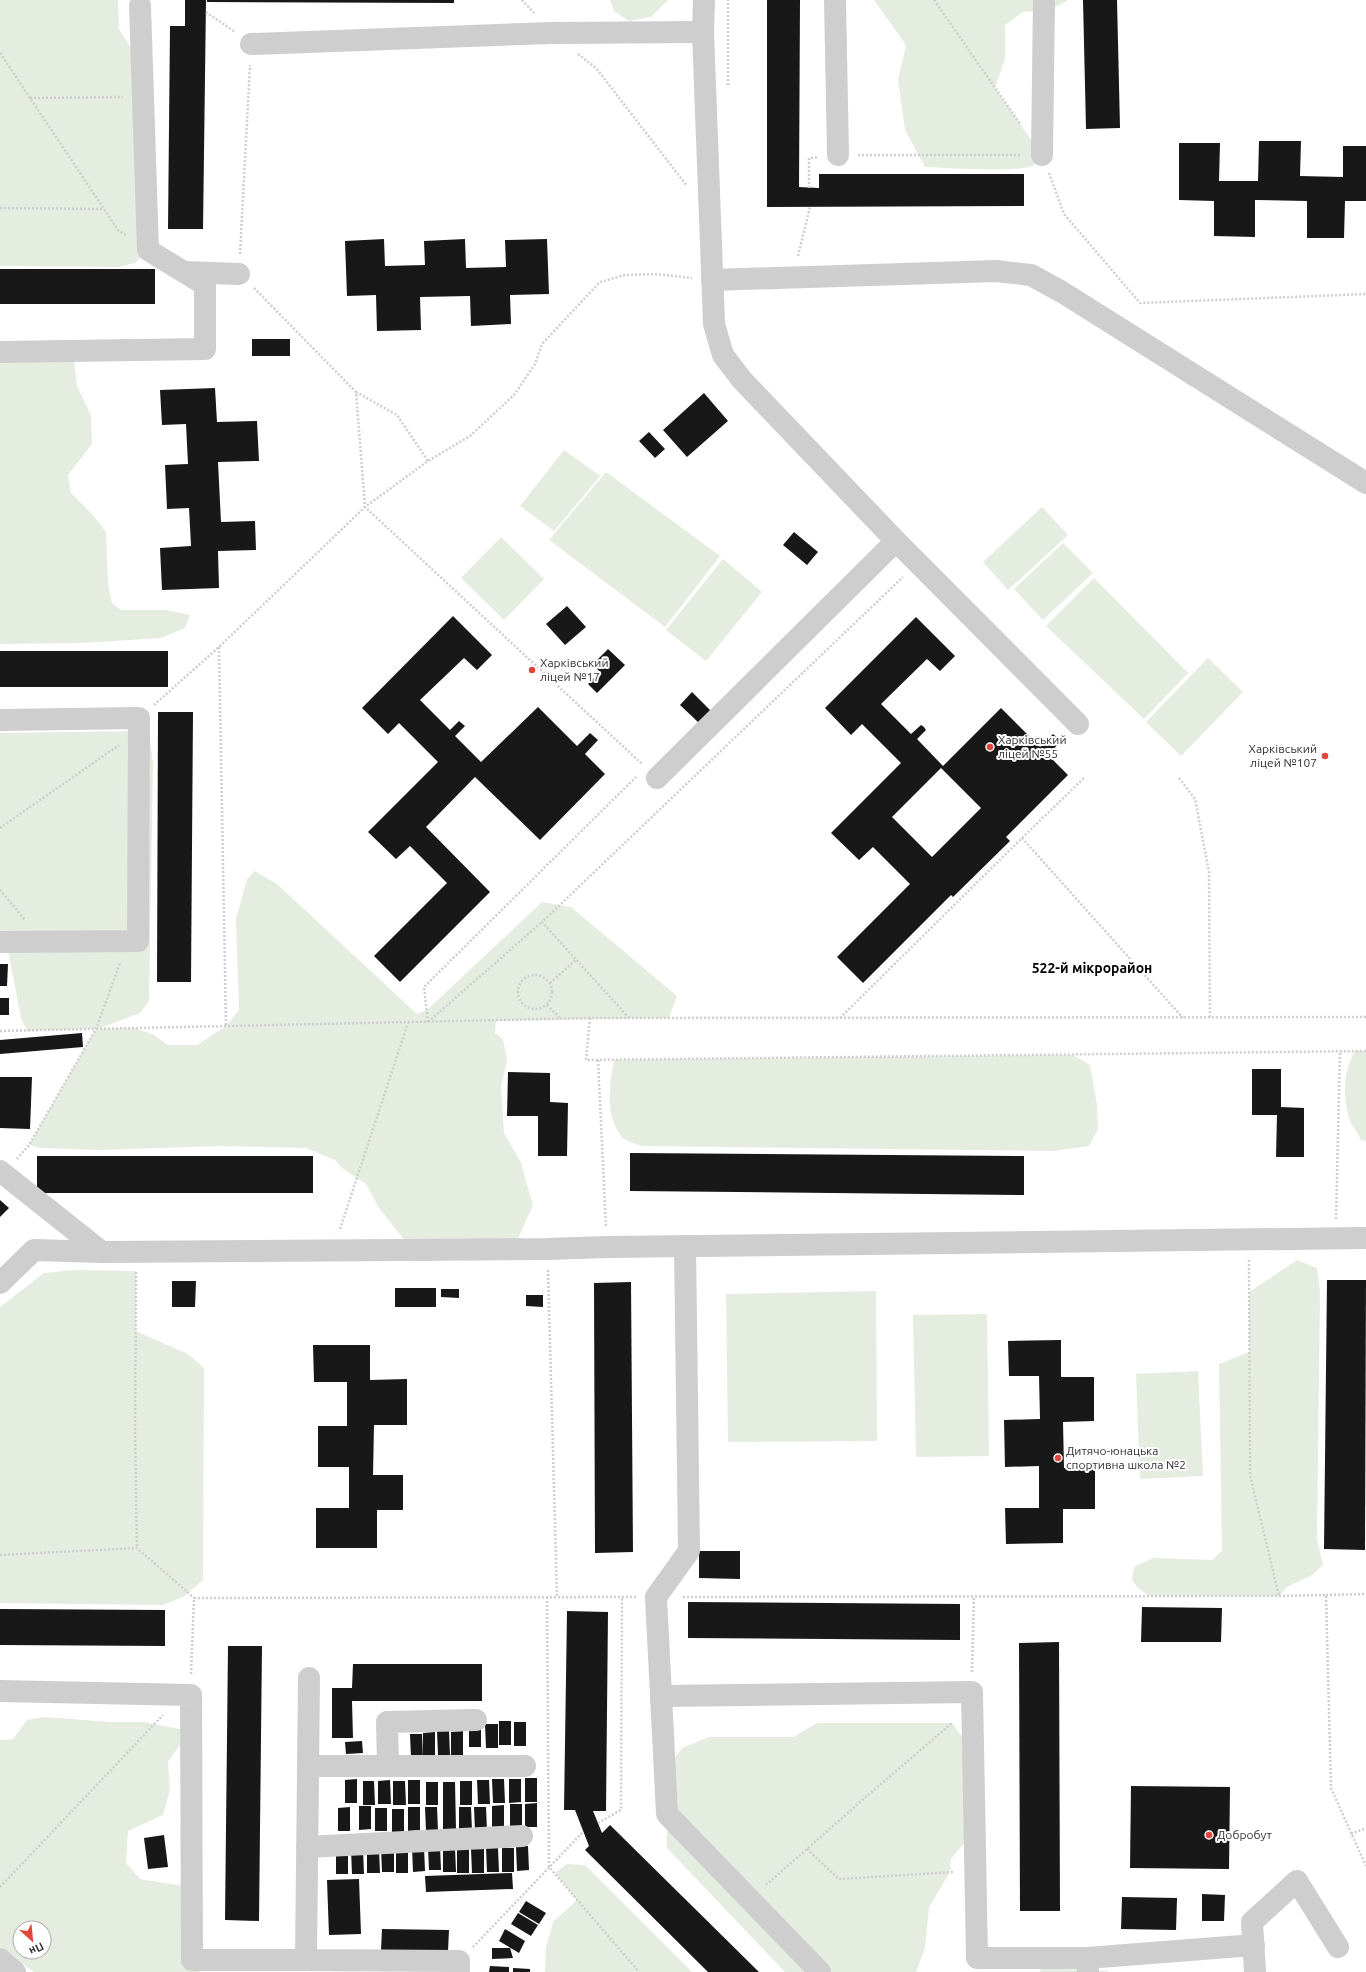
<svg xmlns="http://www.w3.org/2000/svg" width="1366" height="1972" font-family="Ubuntu,sans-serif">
  <rect width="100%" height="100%" fill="#fff"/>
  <g fill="#e5ede0" fill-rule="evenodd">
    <path d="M 0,0 L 118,0 L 119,29 L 136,56 L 142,238 L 140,258 L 135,263 L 120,267 L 0,266 Z"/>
    <path d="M 610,0 L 668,0 L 651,17 L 629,21 L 614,11 Z"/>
    <path d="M 874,0 L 1068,0 L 1050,10 L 1023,12 L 1005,25 L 1005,59 L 995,88 L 1042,155 C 1040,158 1037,163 1034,165 C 1020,173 944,168 925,167 L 905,130 L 898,80 L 906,45 Z"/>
    <path d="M 74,359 L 77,386 L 91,415 L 92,444 L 68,475 L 71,493 L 92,514 L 106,532 L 108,584 L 112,603 L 121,610 L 166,610 L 190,615 L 185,628 L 161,638 L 83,643 L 0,644 L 0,360 Z"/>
    <path d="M 564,450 L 600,476 L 554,531 L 520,506 Z"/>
    <path d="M 606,472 L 720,556 L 665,627 L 549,540 Z"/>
    <path d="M 1042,507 L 1068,535 L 1008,590 L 983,562 Z"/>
    <path d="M 501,537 L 544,579 L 504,620 L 461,578 Z"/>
    <path d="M 1063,543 L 1093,573 L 1043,620 L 1014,589 Z"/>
    <path d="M 723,559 L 762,592 L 706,661 L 666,630 Z"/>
    <path d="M 1094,578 L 1188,673 L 1144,719 L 1046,626 Z"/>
    <path d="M 1208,658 L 1243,692 L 1181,756 L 1146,722 Z"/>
    <path d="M 139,731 L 150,740 L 153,762 L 149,1001 L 140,1013 L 98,1029 L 135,1028 L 154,1035 L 168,1045 L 197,1045 L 226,1026 L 239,1010 L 236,919 L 247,879 L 255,871 L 277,884 L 417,1014 L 427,1010 L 542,902 L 571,907 L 677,996 L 669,1018 L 496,1021 L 495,1033 L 503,1039 L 507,1060 L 501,1087 L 504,1133 L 521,1163 L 533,1205 L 518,1239 L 405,1241 L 379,1208 L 366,1184 L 342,1168 L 335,1160 L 306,1148 L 218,1146 L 100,1150 L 41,1148 L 29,1145 L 96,1029 L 27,1031 L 21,1018 L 8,950 L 0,947 L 0,733 Z"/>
    <path d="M 1355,1051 L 1366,1051 L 1366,1141 L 1361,1140 C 1358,1133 1351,1125 1349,1118 C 1343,1095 1343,1072 1355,1051 Z"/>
    <path d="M 1073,1055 L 1090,1065 L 1097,1105 L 1098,1129 L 1089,1146 L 1053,1151 L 641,1146 C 636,1144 625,1141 622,1137 C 604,1116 610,1084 614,1060 Z"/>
    <path d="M 1297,1260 L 1317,1268 L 1320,1291 L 1317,1539 L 1323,1565 L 1312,1575 L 1287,1587 L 1279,1596 L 1149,1596 L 1138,1588 L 1132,1580 L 1134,1567 L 1153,1558 L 1212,1560 L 1222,1551 L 1219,1364 L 1249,1352 L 1249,1292 Z"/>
    <path d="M 75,1270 L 136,1271 L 136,1331 L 188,1354 L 204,1368 L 203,1580 L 183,1597 L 163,1605 L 0,1603 L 0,1307 L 44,1273 Z"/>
    <path d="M 876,1291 L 877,1441 L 728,1442 L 726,1294 Z"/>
    <path d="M 987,1314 L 989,1456 L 916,1457 L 913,1315 Z"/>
    <path d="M 1198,1371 L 1203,1476 L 1140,1479 L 1136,1374 Z"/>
    <path d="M 44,1717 L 111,1722 L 144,1722 L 180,1729 L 180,1745 L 168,1762 L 170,1790 L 163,1815 L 128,1831 L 126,1863 L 140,1879 L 183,1886 L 185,1959 L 200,1972 L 34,1972 L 0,1947 L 0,1740 L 13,1739 L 27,1720 ZM 20,1928 L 44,1928 L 44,1952 L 20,1952 Z"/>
    <path d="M 817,1723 L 952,1723 L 966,1742 L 965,1842 L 951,1859 L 950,1872 L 929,1907 L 925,1948 L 916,1972 L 785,1972 L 667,1848 L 667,1827 L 672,1762 L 682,1748 L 709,1737 L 793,1737 Z"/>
    <path d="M 567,1864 L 585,1865 L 692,1972 L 545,1972 L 546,1948 L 553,1922 L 577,1900 L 555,1873 Z"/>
    <path d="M 1041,1968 L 1107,1971 L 1109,1972 L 1040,1972 Z"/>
  </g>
  <g fill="#181818" fill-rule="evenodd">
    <path d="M 185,0 L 206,0 L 203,229 L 168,229 L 170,26 L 185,26 Z"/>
    <path d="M 207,0 L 454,0 L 454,3 L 207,2 Z"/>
    <path d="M 767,0 L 800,0 L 799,187 L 819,188 L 819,174 L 1024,174 L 1024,206 L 767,207 Z"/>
    <path d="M 1083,0 L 1117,0 L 1120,128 L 1086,129 Z"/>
    <path d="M 1259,141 L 1301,141 L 1300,176 L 1343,177 L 1343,146 L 1366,146 L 1366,201 L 1345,201 L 1344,238 L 1307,238 L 1307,201 L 1255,200 L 1255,237 L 1214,236 L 1214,201 L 1179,200 L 1179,143 L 1220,143 L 1219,181 L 1258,181 Z"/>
    <path d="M 384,239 L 385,266 L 425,265 L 424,241 L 465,239 L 466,268 L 506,267 L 505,240 L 547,239 L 549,294 L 510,295 L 511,324 L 471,326 L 470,296 L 420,297 L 421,330 L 377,331 L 376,295 L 347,296 L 345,241 Z"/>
    <rect x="0" y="269" width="155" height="35"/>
    <rect x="252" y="339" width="38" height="17"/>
    <path d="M 215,388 L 217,422 L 257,421 L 259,461 L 218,462 L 221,522 L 255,521 L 256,550 L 218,551 L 219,588 L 162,590 L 160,548 L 191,546 L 189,508 L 167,509 L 165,465 L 188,464 L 186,424 L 162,425 L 160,390 Z"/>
    <path d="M 704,393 L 728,421 L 687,457 L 663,430 Z"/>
    <path d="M 649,432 L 665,449 L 655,458 L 639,441 Z"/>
    <path d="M 794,532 L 818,552 L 807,565 L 783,545 Z"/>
    <path d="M 567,606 L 586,627 L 565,645 L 546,624 Z"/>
    <path d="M 453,616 L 492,655 L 477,670 L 464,658 L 420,700 L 450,730 L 459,721 L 465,726 L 455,736 L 481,762 L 538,707 L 577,746 L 590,733 L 598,740 L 585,754 L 605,774 L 540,840 L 475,777 L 426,827 L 490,892 L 400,982 L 374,956 L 447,883 L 410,846 L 396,859 L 368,832 L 438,762 L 399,723 L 388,734 L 362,708 Z"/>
    <path d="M 916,617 L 955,656 L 940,671 L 927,659 L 881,704 L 911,734 L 921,725 L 924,727 L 926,730 L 917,739 L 943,766 L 1001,708 L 1040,747 L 1053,734 L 1061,741 L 1048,755 L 1068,775 L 1006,837 L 1010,841 L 953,897 L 951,895 L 863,983 L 837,957 L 910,884 L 873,847 L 859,860 L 831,833 L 901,763 L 862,724 L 851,735 L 825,708 ZM 941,768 L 981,808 L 932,857 L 892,817 Z"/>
    <path d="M 608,649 L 625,665 L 597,693 L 588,684 L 600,672 L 593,664 Z"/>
    <rect x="0" y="651" width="168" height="36"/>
    <path d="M 692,692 L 711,711 L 699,723 L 680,705 Z"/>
    <path d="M 158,712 L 193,712 L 191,982 L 157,982 Z"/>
    <path d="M 0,964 L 8,964 L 7,986 L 0,986 Z"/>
    <rect x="0" y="998" width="9" height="17"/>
    <path d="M 82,1033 L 83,1047 L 0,1054 L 0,1040 Z"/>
    <path d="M 1252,1069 L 1281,1069 L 1281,1107 L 1304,1108 L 1304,1157 L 1276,1157 L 1277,1115 L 1252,1115 Z"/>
    <path d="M 508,1072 L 550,1073 L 550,1102 L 568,1103 L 567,1156 L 538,1156 L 538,1116 L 507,1116 Z"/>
    <path d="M 0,1077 L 32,1077 L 30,1129 L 0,1128 Z"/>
    <path d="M 630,1153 L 1024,1156 L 1024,1195 L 630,1191 Z"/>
    <rect x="37" y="1156" width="276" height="37"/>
    <path d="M 0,1200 L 9,1208 L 0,1217 Z"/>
    <path d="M 1327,1280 L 1366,1280 L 1365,1550 L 1324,1549 Z"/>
    <path d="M 172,1281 L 196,1281 L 195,1307 L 172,1307 Z"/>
    <path d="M 631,1282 L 633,1552 L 595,1553 L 594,1283 Z"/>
    <rect x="395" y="1288" width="41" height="19"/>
    <path d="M 441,1289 L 459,1289 L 459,1298 L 441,1297 Z"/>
    <path d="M 526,1295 L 543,1295 L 543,1307 L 526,1306 Z"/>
    <path d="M 1061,1340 L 1061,1377 L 1094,1377 L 1094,1421 L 1063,1422 L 1064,1468 L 1095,1468 L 1095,1509 L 1063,1509 L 1063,1543 L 1006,1544 L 1005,1508 L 1039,1508 L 1039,1466 L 1005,1467 L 1004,1420 L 1040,1419 L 1039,1376 L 1009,1376 L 1008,1341 Z"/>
    <path d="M 313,1345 L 370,1345 L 370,1380 L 407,1379 L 407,1425 L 374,1425 L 373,1475 L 403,1475 L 403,1510 L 377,1510 L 377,1548 L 316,1548 L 316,1508 L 349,1508 L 349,1467 L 318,1467 L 318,1426 L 347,1426 L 347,1382 L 314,1382 Z"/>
    <path d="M 699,1551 L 740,1551 L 740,1579 L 699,1578 Z"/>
    <path d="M 688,1602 L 960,1604 L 960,1640 L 688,1638 Z"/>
    <path d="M 1142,1607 L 1222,1608 L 1221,1642 L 1141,1642 Z"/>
    <path d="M 0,1609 L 165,1610 L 165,1646 L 0,1645 Z"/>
    <path d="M 567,1611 L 608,1612 L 606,1811 L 593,1811 L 602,1833 L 610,1825 L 759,1972 L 708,1972 L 585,1850 L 589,1846 L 575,1810 L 564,1810 Z"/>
    <path d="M 1059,1642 L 1060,1911 L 1020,1911 L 1019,1643 Z"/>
    <path d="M 228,1646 L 262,1646 L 259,1921 L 225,1920 Z"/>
    <path d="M 353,1664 L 482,1664 L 482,1701 L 352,1701 L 353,1738 L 332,1738 L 332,1688 L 352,1688 Z"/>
    <rect x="499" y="1721" width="12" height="24"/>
    <rect x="514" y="1722" width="12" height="24"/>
    <rect x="469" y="1723" width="12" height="24"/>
    <path d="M 485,1724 L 498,1724 L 498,1748 L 486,1748 Z"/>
    <path d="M 437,1731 L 449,1731 L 450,1755 L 438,1755 Z"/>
    <path d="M 463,1731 L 463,1755 L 451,1755 L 451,1732 Z"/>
    <path d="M 435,1732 L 435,1756 L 423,1756 L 423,1733 Z"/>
    <path d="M 410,1734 L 422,1734 L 423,1758 L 411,1758 Z"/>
    <path d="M 362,1741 L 363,1753 L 346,1754 L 345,1742 Z"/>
    <rect x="525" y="1778" width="12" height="24"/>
    <path d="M 357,1779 L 357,1803 L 345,1803 L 345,1780 Z"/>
    <path d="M 492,1779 L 504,1779 L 505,1803 L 493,1803 Z"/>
    <path d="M 509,1779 L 521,1779 L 521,1802 L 509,1803 Z"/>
    <path d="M 390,1780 L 391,1804 L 378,1804 L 378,1781 Z"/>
    <rect x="408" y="1780" width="12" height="24"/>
    <path d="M 477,1780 L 489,1780 L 490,1804 L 478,1804 Z"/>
    <path d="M 363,1781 L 374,1781 L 375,1805 L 363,1805 Z"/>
    <path d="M 393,1781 L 405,1781 L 406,1805 L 393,1805 Z"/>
    <rect x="460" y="1781" width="12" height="24"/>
    <rect x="426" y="1782" width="12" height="23"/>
    <path d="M 443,1782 L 455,1782 L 456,1830 L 443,1830 Z"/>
    <path d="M 1131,1786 L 1230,1787 L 1229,1869 L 1130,1868 Z"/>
    <path d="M 537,1803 L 537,1827 L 525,1827 L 525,1804 Z"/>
    <rect x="510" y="1804" width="12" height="24"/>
    <path d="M 504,1805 L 504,1829 L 492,1830 L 492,1806 Z"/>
    <path d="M 359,1806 L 371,1806 L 371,1829 L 359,1830 Z"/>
    <path d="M 350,1807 L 350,1831 L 338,1831 L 338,1808 Z"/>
    <path d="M 408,1807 L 420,1807 L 420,1830 L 408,1831 Z"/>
    <path d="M 425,1807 L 437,1807 L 438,1831 L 426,1831 Z"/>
    <path d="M 459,1807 L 471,1807 L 472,1830 L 459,1831 Z"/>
    <path d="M 474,1807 L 486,1807 L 487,1831 L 475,1831 Z"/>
    <rect x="375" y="1808" width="12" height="23"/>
    <rect x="392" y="1809" width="12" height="24"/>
    <path d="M 164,1835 L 168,1867 L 148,1869 L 144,1838 Z"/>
    <path d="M 440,1846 L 441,1870 L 429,1870 L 428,1847 Z"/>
    <path d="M 528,1846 L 529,1870 L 517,1871 L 516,1847 Z"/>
    <path d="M 424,1847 L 425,1871 L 413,1872 L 412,1848 Z"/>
    <path d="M 381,1848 L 394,1848 L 394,1872 L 382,1872 Z"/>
    <path d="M 443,1848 L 455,1848 L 456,1872 L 443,1872 Z"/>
    <path d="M 486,1848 L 498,1848 L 499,1872 L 487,1872 Z"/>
    <rect x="502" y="1848" width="12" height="24"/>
    <path d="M 367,1849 L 379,1849 L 380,1873 L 367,1873 Z"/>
    <rect x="396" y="1849" width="12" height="24"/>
    <rect x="457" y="1849" width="12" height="24"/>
    <path d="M 471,1849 L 484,1849 L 484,1873 L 472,1873 Z"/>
    <path d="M 351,1850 L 363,1850 L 364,1874 L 352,1874 Z"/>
    <rect x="336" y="1851" width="12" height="23"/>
    <path d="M 512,1873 L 513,1889 L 426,1892 L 425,1876 Z"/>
    <path d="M 359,1879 L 361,1934 L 329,1935 L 327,1880 Z"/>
    <path d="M 1202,1894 L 1225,1895 L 1224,1921 L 1202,1921 Z"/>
    <path d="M 1122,1897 L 1177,1898 L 1176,1930 L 1121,1929 Z"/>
    <path d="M 526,1901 L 546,1913 L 539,1924 L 519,1912 Z"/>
    <path d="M 518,1913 L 538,1925 L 531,1936 L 511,1924 Z"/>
    <path d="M 382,1929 L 449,1930 L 448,1951 L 381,1950 Z"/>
    <path d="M 505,1929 L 525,1941 L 519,1953 L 499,1941 Z"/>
    <path d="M 492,1948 L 510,1948 L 513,1958 L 492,1959 Z"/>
    <path d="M 490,1966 L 509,1967 L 509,1972 L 489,1972 Z"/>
    <path d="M 513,1968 L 530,1969 L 530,1972 L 513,1972 Z"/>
  </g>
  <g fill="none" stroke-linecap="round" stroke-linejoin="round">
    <g stroke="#cecece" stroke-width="2.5" stroke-dasharray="2 2" stroke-linecap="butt">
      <path d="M 522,0 L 534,13"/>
      <path d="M 934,0 L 1021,125"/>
      <path d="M 206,12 L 235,32"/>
      <path d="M 0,53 L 118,230 L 127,236"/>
      <path d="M 578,54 L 596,68 L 687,186"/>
      <path d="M 728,85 L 728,0"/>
      <path d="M 30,98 L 123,97"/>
      <path d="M 858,155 L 1021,155"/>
      <path d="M 1049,173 L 1064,214 L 1140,303 L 1366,294"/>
      <path d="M 809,188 L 809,158 L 819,157"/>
      <path d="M 0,208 L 103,209"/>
      <path d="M 240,254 L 250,65"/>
      <path d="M 798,256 L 810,207"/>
      <path d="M 254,288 L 356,392 L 365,507 L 642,764"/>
      <path d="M 356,392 L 397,415 L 428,461"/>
      <path d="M 219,647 L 226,1026"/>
      <path d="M 154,705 L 219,647 L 365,507 L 428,461 L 470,436 L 514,395 L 535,364 L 542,344 L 600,282 L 625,275 L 655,274 L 692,278"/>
      <path d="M 1179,778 L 1195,799 L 1209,872 L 1210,1018"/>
      <path d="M 0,828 L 119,745"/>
      <path d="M 1022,838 L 1085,777"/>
      <path d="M 0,890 L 25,920"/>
      <circle cx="535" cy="992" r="17"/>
      <path d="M 550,983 L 576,960"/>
      <path d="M 547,1005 L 561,1019"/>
      <path d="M 590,1018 L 586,1060 L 1366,1051"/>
      <path d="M 629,1018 L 542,922 L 903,577"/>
      <path d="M 840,1018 L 1022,838 L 1183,1018"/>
      <path d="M 428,1022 L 424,987 L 636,777"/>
      <path d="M 428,1022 L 542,922"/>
      <path d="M 0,1031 L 590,1018 L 1366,1017"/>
      <path d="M 598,1060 L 606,1227"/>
      <path d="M 17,1159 L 29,1145 L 96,1029 L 120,963"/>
      <path d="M 1336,1219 L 1340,1051"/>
      <path d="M 340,1229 L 408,1023"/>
      <path d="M 1249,1260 L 1250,1475 L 1279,1596"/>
      <path d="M 548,1270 L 557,1597"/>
      <path d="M 136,1272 L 135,1433 L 137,1548"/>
      <path d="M 0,1555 L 137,1548 L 194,1598"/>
      <path d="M 1326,1595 L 1366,1594"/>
      <path d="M 547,1597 L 549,1867 L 639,1972"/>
      <path d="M 683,1597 L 1279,1596 L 1326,1595 L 1331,1788 L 1366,1866"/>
      <path d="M 972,1672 L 974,1596"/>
      <path d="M 191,1674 L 194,1598 L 636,1597"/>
      <path d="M 598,1823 L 621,1810 L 622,1597"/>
      <path d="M 1351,1834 L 1366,1828"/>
      <path d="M 807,1849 L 839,1879 L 954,1872"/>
      <path d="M 766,1885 L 867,1796 L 952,1723"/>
      <path d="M 0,1887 L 163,1715"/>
      <path d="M 473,1947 L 583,1832"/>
    </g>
    <g stroke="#cecece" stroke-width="22">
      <path d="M 704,0 L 703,32 L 714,324 L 723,355 L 742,380 L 896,541 L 1078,724"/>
      <path d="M 835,0 L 838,155"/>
      <path d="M 251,44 L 552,33 L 703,32"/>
      <path d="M 1042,155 L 1044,0"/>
      <path d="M 184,272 L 239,274"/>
      <path d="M 712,280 L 996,271 L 1031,275 L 1062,292 L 1366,483"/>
      <path d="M 0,352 L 205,349 L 205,285 L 148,250 L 140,6"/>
      <path d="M 0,720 L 139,718 L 138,941 L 0,942"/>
      <path d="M 657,778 L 896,541"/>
      <path d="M 0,1171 L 102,1252 L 547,1249 L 607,1247 L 1366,1238"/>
      <path d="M 685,1246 L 689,1551 L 656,1597 L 667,1814 L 820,1972"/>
      <path d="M 0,1283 L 34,1250 L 102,1252"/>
      <path d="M 309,1678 L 306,1960 L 459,1961 L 459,1972"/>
      <path d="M 0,1691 L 191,1695 L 192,1960 L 306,1960"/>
      <path d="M 661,1696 L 972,1692 L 977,1958 L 1087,1958"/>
      <path d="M 308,1766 L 525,1766"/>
      <path d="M 388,1766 L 387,1722 L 476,1720"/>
      <path d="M 307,1847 L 522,1836"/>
      <path d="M 0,1959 L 15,1972"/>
      <path d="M 1088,1972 L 1087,1958 L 1254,1945"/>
      <path d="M 1255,1972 L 1252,1922 L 1297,1881 L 1338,1947"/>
    </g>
  </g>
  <g fill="#e2453a" stroke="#fff" stroke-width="1.5">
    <circle cx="532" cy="670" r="4"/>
    <circle cx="990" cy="747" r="4"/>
    <circle cx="1325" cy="756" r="4"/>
    <circle cx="1058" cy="1458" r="4"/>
    <circle cx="1209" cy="1835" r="4"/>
  </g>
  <g text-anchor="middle" stroke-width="4" stroke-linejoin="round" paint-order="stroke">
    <g font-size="12" fill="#313131" stroke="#fff" text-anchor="start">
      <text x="540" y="667">Харківський<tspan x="540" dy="14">ліцей №17</tspan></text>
      <text x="998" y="744">Харківський<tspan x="998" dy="14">ліцей №55</tspan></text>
      <text x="1317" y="753" text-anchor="end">Харківський<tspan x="1317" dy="14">ліцей №107</tspan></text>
      <text x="1066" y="1455">Дитячо-юнацька<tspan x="1066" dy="14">спортивна школа №2</tspan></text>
      <text x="1217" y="1839">Добробут</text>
    </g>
    <g font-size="14" font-weight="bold" fill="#000" stroke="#fff">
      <text x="1092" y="973">522-й мікрорайон</text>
    </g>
  </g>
  <g transform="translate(32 1940) rotate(153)"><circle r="19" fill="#ffffff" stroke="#adadad"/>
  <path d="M0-3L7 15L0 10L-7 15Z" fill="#e2453a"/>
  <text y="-6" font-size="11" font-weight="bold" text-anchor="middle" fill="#313131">Пн</text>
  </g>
</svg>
